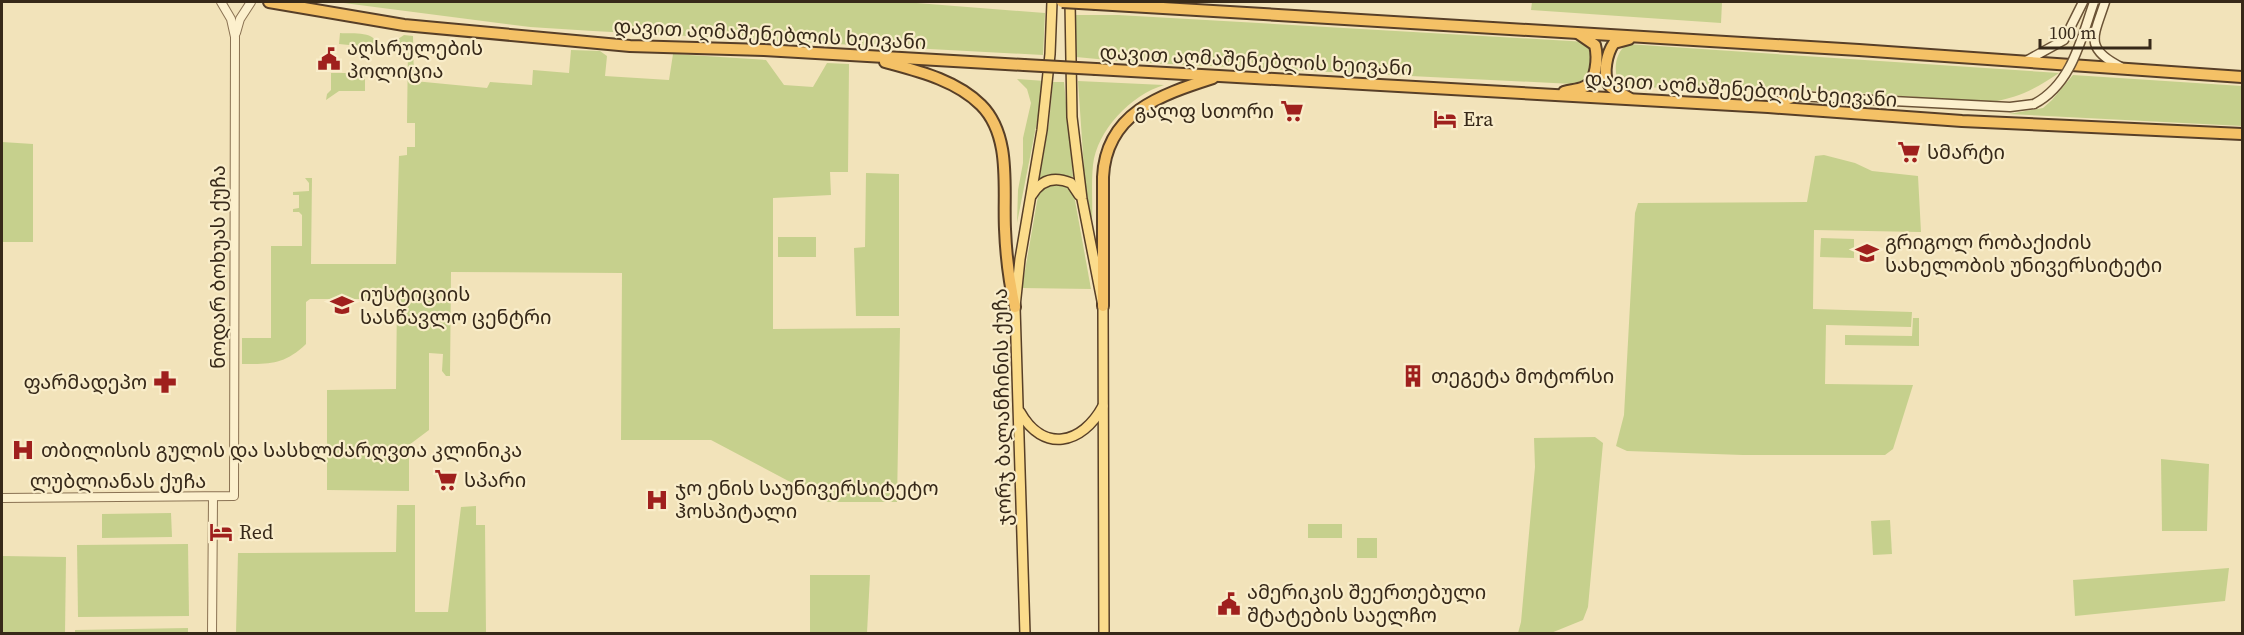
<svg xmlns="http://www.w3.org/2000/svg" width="2244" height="635" font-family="'Source Serif 4','Noto Sans Georgian',serif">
  <rect width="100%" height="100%" fill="#f2e3ba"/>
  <g fill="#c6d08d">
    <path d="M 336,2 L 904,2 L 1045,13 L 1043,55 L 593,31 L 530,27 Z"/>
    <path d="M 1532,2 L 1722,2 L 1721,23 L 1531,10 Z"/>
    <path d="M 1076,15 L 1118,15 L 1587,42 L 1592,46 L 1592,75 L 1582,83 L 1573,84 L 1129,62 L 1076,57 Z"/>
    <path d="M 340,33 C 354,34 376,30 379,48 L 339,44 Z"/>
    <path d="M 404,35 L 413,36 L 414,81 L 487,88 L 490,82 L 532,85 L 533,70 L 569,73 L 571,50 L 600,51 L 607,56 L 605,76 L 669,80 L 673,54 L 766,60 L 784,85 L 813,87 L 827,63 L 849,64 L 848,172 L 830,172 L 831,195 L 773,198 L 773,329 L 900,328 L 897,502 L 828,502 L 711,440 L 621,440 L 622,273 L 451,272 L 450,376 L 446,376 L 442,371 L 443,354 L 429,353 L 429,430 L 409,445 L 409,491 L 327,490 L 327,390 L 396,389 L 397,299 L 310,299 L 306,302 L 306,344 C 284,365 270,364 242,364 L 242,338 L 271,338 L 271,246 L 302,246 L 302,215 L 299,212 L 293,212 L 293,209 L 299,208 L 299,195 L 293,195 L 293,192 L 309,191 L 309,183 L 305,178 L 312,178 L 311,264 L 396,264 L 399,156 L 407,155 L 407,147 L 415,147 L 415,123 L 407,123 L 408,45 L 402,50 L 392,50 L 395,41 Z"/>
    <path d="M 1627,44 L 2059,73 C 2037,88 2018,98 1991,102 L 1828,91 L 1687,89 L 1620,86 C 1613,72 1614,54 1627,44 Z"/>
    <path d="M 331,73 L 365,73 L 365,91 L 339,91 L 326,100 L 327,94 L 331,90 Z"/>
    <path d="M 2073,75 L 2242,86 L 2242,126 L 2009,114 L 2043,108 L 2052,100 Z"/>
    <path d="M 1017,79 L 1045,81 L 1017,223 L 1018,190 L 1023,163 L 1023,138 L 1031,103 L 1027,89 Z"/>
    <path d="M 1078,81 L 1164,85 C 1131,95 1097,130 1093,165 C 1091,184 1093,203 1092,221 L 1085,184 Z"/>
    <path d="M 1053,82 L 1064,82 L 1073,176 L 1072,178 L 1039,182 L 1049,123 Z"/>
    <path d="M 2,142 L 33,144 L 33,242 L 2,242 Z"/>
    <path d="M 1824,155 L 1855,163 L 1872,171 L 1918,176 L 1921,232 L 1814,230 L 1813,309 L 1912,312 L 1911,327 L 1826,325 L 1825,384 L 1913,385 L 1893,449 L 1885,455 L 1743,455 L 1627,451 L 1616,446 L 1624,415 L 1635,213 L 1638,203 L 1807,202 L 1815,156 Z"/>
    <path d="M 866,173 L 899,174 L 899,316 L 856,316 L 854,248 L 865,247 Z"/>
    <path d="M 1052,183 L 1066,185 L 1074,195 L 1091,289 L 1022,288 L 1038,196 L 1041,190 Z"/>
    <rect x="778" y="237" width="38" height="20"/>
    <path d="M 1821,238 L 1854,239 L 1854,258 L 1820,257 Z"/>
    <path d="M 1913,318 L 1919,318 L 1919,346 L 1845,345 L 1845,335 L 1912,336 Z"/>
    <path d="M 1595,437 L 1603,443 L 1588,607 L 1583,620 L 1551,633 L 1518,633 L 1521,622 L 1535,467 L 1534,438 Z"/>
    <path d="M 2161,459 L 2209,464 L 2207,531 L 2162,531 Z"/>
    <path d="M 397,505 L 415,505 L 415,612 L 448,612 L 461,507 L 476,506 L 476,525 L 485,525 L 486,633 L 236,633 L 238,553 L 396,552 Z"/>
    <path d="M 171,513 L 172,537 L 102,538 L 102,514 Z"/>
    <path d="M 1890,520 L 1892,554 L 1873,555 L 1871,521 Z"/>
    <rect x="1308" y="524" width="34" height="14"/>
    <rect x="1357" y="538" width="20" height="20"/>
    <path d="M 188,544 L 189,616 L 78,617 L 77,545 Z"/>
    <path d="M 3,556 L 66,557 L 65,633 L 2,633 Z"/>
    <path d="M 2229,568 L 2225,601 L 2075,616 L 2073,580 Z"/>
    <path d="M 810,575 L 870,575 L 867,633 L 810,633 Z"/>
    <path d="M 188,628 L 188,634 L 75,633 L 75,630 Z"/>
  </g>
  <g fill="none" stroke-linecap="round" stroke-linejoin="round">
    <g stroke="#8a7253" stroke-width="10">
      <g id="tertiary">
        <path d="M 236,33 L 240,19 L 251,2"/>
        <path d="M 2,498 L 234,496 L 235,37 L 231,19 L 221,2"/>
        <path d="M 212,634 L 213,497"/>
      </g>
    </g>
    <g stroke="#6b5336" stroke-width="11">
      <g id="secondary">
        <path d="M 2105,2 C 2094,36 2083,48 2121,67"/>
        <path d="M 2026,61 L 2064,40 L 2083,2"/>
        <path d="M 1795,96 L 2010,107 L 2034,104"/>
      </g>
    </g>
    <g stroke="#573f28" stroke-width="12">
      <g id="primary">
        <path d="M 1070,2 L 1072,117 L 1082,199 L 1103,306 L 1104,634"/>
        <path d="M 1032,195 C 1041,180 1054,176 1071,183 L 1079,195"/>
        <path d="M 1020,412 C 1043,453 1082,445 1103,406"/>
        <path d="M 1025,634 L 1015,307 L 1020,259 L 1042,130 L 1050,54 L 1052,2"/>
      </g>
    </g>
    <g stroke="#573f28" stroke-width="14">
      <g id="trunk">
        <path d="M 269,2 L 404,25 L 630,46 L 764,50 L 1024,65"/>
        <path d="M 1096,4 L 1859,50 L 2242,77"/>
        <path d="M 1629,39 L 1614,43 C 1607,53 1602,74 1609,85 C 1614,91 1623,94 1629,98"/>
        <path d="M 885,62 C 918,71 956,80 981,105 C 1012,136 1003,189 1005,229 C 1006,254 1009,281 1015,307"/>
        <path d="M 1096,69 L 1768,107 L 1962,121 L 2242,134"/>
        <path d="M 1564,92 C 1570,90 1578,90 1584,87 C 1597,82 1598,57 1595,45 L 1579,34"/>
        <path d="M 1771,106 L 1795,96"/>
        <path d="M 1103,306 L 1103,177 C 1106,113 1160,95 1213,78"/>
      </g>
    </g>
    <use href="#tertiary" stroke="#fcf0cd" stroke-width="8"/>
    <use href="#secondary" stroke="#fcf0cd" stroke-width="8"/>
    <use href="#primary" stroke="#fbdc8c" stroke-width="9"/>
    <use href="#trunk" stroke="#f4c166" stroke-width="10"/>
    <g stroke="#6b5336" stroke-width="11" stroke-linecap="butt">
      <path id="secondary-bridge" d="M 2034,104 C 2072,84 2081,39 2094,2"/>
    </g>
    <g stroke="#573f28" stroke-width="14" stroke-linecap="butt">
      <g id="trunk-bridge">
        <path d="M 1062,2 L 1096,4"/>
        <path d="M 1024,65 L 1096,69"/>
      </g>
    </g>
    <use href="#secondary-bridge" stroke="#fcf0cd" stroke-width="8"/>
    <use href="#trunk-bridge" stroke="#f4c166" stroke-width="10"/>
  </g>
  <defs>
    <g id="civic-bare" transform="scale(1.8)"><path d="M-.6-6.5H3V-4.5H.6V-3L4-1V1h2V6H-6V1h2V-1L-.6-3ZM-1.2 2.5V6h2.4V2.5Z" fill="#9f201d" stroke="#f9edca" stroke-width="2.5" paint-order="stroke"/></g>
    <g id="supermarket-bare" transform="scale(1.8)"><path d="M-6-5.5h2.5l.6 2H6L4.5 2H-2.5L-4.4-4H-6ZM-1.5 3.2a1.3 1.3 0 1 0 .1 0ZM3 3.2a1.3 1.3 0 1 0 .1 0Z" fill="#9f201d" stroke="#f9edca" stroke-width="2.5" paint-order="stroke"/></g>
    <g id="hotel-bare" transform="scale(1.8)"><path d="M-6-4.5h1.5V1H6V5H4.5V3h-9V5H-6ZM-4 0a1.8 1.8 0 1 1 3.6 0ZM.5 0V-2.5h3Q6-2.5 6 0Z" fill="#9f201d" stroke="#f9edca" stroke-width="2.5" paint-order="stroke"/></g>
    <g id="university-bare" transform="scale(1.8)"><path d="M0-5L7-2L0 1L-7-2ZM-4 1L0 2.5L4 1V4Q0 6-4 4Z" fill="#9f201d" stroke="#f9edca" stroke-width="2.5" paint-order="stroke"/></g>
    <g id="building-bare" transform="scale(1.8)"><path d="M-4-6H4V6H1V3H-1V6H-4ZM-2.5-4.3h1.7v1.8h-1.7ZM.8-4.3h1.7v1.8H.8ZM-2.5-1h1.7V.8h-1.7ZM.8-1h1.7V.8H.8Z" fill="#9f201d" stroke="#f9edca" stroke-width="2.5" paint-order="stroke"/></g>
    <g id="pharmacy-bare" transform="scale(1.8)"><path d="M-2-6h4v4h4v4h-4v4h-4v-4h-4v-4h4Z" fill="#9f201d" stroke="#f9edca" stroke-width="2.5" paint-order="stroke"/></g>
    <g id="hospital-bare" transform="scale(1.8)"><path d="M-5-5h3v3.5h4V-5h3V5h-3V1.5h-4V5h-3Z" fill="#9f201d" stroke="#f9edca" stroke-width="2.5" paint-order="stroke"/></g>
  </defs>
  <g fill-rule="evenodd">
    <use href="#civic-bare" x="329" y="59"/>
    <use href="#supermarket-bare" x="1292" y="111"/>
    <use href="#hotel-bare" x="1445" y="119"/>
    <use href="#supermarket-bare" x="1909" y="152"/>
    <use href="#university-bare" x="1867" y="253"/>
    <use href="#university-bare" x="342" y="305"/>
    <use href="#building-bare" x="1413" y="376"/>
    <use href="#pharmacy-bare" x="165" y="382"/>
    <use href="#hospital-bare" x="23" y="450"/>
    <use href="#supermarket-bare" x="446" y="480"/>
    <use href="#hospital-bare" x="657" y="500"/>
    <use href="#hotel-bare" x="221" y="532"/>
    <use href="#civic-bare" x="1229" y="604"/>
  </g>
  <g text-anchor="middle" stroke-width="4.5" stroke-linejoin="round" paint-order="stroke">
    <g font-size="20" fill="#372919" stroke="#f9edca">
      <text transform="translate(770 34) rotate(3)" y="7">დავით აღმაშენებლის ხეივანი</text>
      <text transform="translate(1256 60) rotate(3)" y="7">დავით აღმაშენებლის ხეივანი</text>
      <text transform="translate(1741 89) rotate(4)" y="7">დავით აღმაშენებლის ხეივანი</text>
      <text transform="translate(218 267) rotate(-90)" y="7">ნოდარ ბოხუას ქუჩა</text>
      <text transform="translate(1002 407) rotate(-91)" y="7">ჯორჯ ბალანჩინის ქუჩა</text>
      <text x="118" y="488">ლუბლიანას ქუჩა</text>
    </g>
    <g font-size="20" fill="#372919" stroke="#f9edca" text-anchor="start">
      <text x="347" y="55">აღსრულების<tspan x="347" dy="23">პოლიცია</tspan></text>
      <text x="1274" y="118" text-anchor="end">გალფ სთორი</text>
      <text x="1463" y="126">Era</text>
      <text x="1927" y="159">სმარტი</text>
      <text x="1885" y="249">გრიგოლ რობაქიძის<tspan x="1885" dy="23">სახელობის უნივერსიტეტი</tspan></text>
      <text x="360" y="301">იუსტიციის<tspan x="360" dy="23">სასწავლო ცენტრი</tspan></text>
      <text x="1431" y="383">თეგეტა მოტორსი</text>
      <text x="147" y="389" text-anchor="end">ფარმადეპო</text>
      <text x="41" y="457">თბილისის გულის და სასხლძარღვთა კლინიკა</text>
      <text x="464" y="487">სპარი</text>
      <text x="675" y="495">ჯო ენის საუნივერსიტეტო<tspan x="675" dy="23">ჰოსპიტალი</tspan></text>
      <text x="239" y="539">Red</text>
      <text x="1247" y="599">ამერიკის შეერთებული<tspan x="1247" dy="23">შტატების საელჩო</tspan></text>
    </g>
  </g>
  <rect width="2244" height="635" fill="none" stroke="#372919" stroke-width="6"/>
  <path d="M2040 39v9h110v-9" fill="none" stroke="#372919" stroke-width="3"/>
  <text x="2049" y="39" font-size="18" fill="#372919" stroke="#f9edca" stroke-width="4.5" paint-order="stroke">100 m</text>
</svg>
